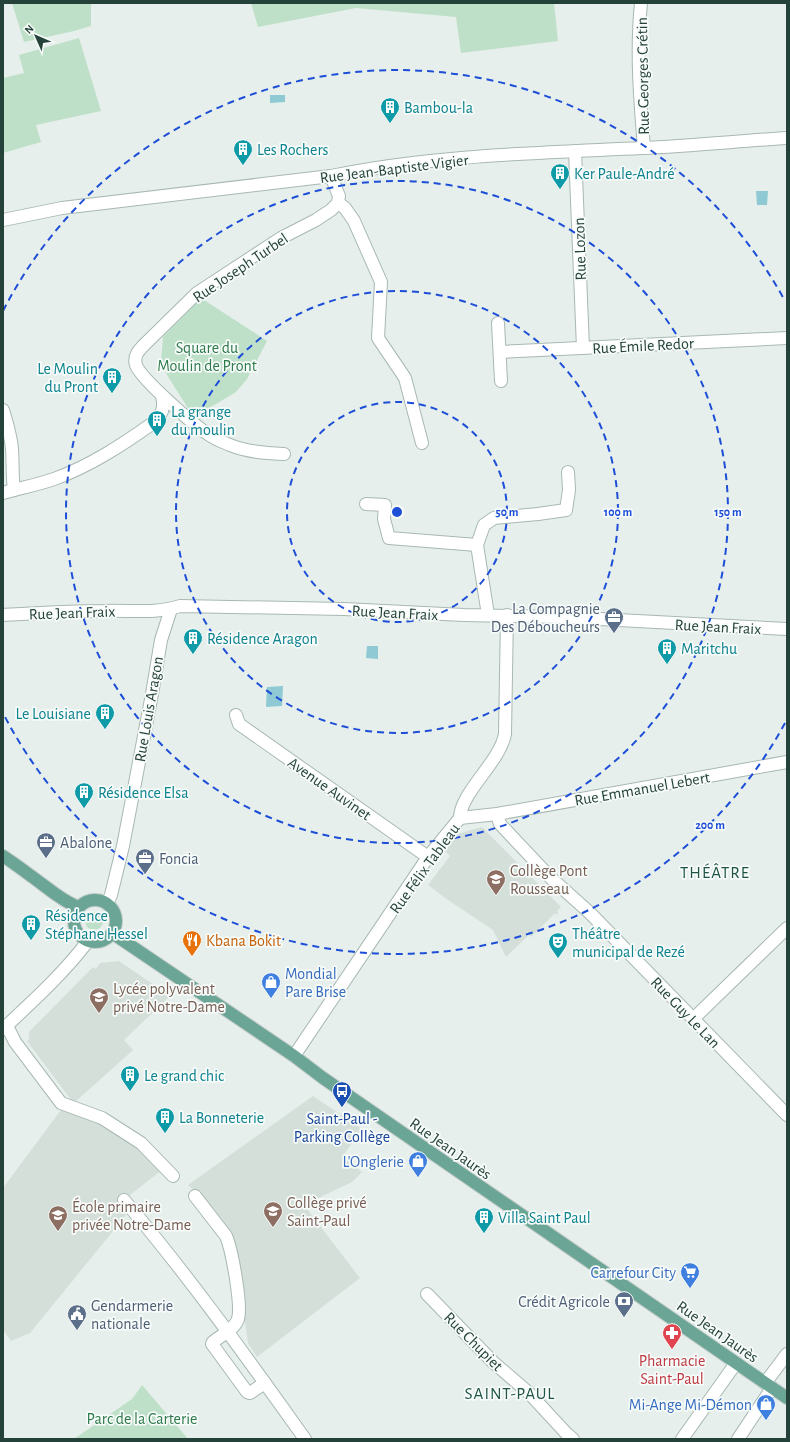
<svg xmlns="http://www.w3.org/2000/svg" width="790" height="1442" font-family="'Alegreya Sans',sans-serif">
  <rect width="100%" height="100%" fill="#e6efeb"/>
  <g fill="#d4dfda">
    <path d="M 482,827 L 561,907 L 557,911 L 558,913 L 556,915 L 555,913 L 531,937 L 529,935 L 506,957 L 493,930 L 448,900 L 428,885 L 450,856 L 445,851 L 457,834 Z"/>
    <path d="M 119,961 L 170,996 L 124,1040 L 133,1050 L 75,1102 L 74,1100 L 72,1101 L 27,1041 L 29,1040 L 29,1032 L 93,967 L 96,969 L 100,963 Z"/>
    <path d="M 313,1096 L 362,1129 L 342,1157 L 362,1172 L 352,1182 L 304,1205 L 360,1278 L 257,1357 L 248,1343 L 233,1240 L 199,1195 L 188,1185 Z"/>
    <path d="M 61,1110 L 97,1121 L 140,1146 L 162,1170 L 117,1205 L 126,1215 L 30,1333 L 11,1341 L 3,1330 L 3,1188 Z"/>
  </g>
  <g fill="#bfe0c8">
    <path d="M 12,3 L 94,3 L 91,4 L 91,26 L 74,31 L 24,42 Z"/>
    <path d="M 251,3 L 554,3 L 558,41 L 461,53 L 456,17 L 356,8 L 258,27 Z"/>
    <path d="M 79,38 L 101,111 L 36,125 L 41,142 L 3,153 L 3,78 L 24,73 L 19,55 Z"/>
    <path d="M 201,298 L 267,341 L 247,379 L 236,392 L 201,413 L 196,421 L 167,375 L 161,361 L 163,337 Z"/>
    <circle cx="94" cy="921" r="9"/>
    <path d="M 142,1385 L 188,1439 L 74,1439 L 132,1399 Z"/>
  </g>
  <g fill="#8ec9d4">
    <path d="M 270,95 L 285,95 L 285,102 L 270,103 Z"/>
    <path d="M 756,191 L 768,191 L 767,205 L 757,205 Z"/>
    <path d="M 367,646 L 378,646 L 378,659 L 366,658 Z"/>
    <path d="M 283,686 L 282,706 L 266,707 L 267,687 Z"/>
  </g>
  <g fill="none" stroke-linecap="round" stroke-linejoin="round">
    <g stroke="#a8b8b2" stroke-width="14">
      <g id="minor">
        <path d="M 641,3 C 636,51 640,100 644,148"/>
        <path d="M 575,151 L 583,348"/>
        <path d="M 338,203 L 345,208 L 354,221 L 381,282 L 378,338 L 405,378 L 422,443"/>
        <path d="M 3,220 L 62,208 L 331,176 C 433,155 538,153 642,148 C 690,146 739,141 787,138"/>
        <path d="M 498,323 L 501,381"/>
        <path d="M 500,352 L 787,338"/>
        <path d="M 3,410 C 7,423 11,436 12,449 C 13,463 12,476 14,490"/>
        <path d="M 284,454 C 266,453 247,452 230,445 C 223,442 215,439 208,434 C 195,426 140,378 136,365 C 133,356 139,350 145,344 L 197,293 L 281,238 L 316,220 L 331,210 L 338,203 L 339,196 L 331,176"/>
        <path d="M 3,493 C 20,488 37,485 54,479 C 90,466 122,445 153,423 C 162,415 165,408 162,396"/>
        <path d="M 366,504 L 385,505 L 384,519 L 389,538 L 477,545"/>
        <path d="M 3,615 C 37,613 70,611 104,611 C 129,610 157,614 180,606 L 344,609 L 464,615 L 562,617 L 787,629"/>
        <path d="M 488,615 L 477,545 L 484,525 L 494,518 L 538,514 L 566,510 L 569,490 L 568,472"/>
        <path d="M 236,715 L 239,724 L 428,857"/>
        <path d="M 497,814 L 500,824 L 551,878 L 590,913 L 787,1115"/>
        <path d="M 460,818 L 497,814 L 787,762"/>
        <path d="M 107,904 L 111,895 L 123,846 L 152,694 L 161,640 L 171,609"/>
        <path d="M 693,1019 L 787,928"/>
        <path d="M 7,1026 L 15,1042 L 61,1103 L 102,1118 L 141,1143 L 173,1176"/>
        <path d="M 3,1029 C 33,1001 63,974 88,941"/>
        <path d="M 294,1056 L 428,857 L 460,818 C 460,793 500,762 505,734 L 507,615"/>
        <path d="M 195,1196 L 226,1236 C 232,1250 242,1305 238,1319 C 235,1329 220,1336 213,1342 L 212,1344 L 247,1392 L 250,1393 L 265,1383"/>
        <path d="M 124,1200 C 189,1276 247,1358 305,1439"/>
        <path d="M 427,1294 L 493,1362 L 529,1393 L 566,1433 L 573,1439"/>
        <path d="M 765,1383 L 787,1354"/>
        <path d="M 682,1439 L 736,1363"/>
        <path d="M 738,1439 L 772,1388"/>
      </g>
    </g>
    <g stroke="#c2cac8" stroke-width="14">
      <g id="major">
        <path d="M 3,856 C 12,862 22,869 31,876 C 47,887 60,900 78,907"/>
        <circle cx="95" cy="921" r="21"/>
        <path d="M 112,933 L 294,1056 L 323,1078 L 787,1398"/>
      </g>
    </g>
    <use href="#minor" stroke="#fff" stroke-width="12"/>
    <use href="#major" stroke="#6aa596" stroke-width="12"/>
  </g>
  <g fill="none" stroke="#1d4ed8" stroke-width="2" stroke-dasharray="7 5">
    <circle cx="397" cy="512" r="110"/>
    <circle cx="397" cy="512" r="221"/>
    <circle cx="397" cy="512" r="331"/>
    <path d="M785 723A442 442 0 0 1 3 713M3 311A442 442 0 0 1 785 301"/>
  </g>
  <defs>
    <g id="building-pin" transform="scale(1)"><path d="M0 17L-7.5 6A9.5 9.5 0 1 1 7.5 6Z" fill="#0f9aa8" stroke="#f7fbf9"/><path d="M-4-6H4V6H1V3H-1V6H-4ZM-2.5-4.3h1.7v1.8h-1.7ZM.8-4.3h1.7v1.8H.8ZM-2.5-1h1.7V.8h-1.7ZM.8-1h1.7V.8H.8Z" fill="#fff"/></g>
    <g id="office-pin" transform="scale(1)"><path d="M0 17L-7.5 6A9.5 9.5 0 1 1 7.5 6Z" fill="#5c6f8a" stroke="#f7fbf9"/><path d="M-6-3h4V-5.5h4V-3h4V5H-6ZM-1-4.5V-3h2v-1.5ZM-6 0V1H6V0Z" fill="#fff"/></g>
    <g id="school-pin" transform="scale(1)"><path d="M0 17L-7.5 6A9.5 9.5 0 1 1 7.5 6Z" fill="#8d6e63" stroke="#f7fbf9"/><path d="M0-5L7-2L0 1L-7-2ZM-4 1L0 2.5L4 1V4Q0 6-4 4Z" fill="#fff"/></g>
    <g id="restaurant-pin" transform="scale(1)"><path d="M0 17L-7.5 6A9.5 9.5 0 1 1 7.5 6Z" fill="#e8710a" stroke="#f7fbf9"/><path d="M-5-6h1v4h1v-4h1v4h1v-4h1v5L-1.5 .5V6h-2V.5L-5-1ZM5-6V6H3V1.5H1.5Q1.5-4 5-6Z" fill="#fff"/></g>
    <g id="theatre-pin" transform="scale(1)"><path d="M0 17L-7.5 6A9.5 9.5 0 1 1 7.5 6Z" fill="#0f9aa8" stroke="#f7fbf9"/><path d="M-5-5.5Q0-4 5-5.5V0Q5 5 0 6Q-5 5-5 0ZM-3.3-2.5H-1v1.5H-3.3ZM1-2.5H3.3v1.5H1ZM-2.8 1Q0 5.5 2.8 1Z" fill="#fff"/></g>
    <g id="shop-pin" transform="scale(1)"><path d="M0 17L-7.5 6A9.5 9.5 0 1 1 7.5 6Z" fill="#3f7fe0" stroke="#f7fbf9"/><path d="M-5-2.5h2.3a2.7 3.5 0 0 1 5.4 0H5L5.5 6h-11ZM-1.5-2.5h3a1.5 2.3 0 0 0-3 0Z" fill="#fff"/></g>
    <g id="bus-pin" transform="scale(1)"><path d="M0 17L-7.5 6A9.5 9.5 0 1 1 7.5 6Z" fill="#1a4fb4" stroke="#f7fbf9"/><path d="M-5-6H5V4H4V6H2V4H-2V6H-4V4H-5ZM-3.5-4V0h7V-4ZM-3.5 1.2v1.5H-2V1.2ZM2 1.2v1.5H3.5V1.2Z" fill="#fff"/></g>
    <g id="supermarket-pin" transform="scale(1)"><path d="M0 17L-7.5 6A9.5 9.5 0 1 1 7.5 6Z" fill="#3f7fe0" stroke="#f7fbf9"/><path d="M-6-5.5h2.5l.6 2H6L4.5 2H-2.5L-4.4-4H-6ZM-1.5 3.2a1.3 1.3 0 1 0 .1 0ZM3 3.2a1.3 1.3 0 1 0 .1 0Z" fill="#fff"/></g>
    <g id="bank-pin" transform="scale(1)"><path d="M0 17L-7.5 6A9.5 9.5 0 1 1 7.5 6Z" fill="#5c6f8a" stroke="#f7fbf9"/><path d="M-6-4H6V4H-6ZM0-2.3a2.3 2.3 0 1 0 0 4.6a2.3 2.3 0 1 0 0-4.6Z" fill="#fff"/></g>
    <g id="civic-pin" transform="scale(1)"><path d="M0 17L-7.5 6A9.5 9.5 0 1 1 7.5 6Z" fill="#5c6f8a" stroke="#f7fbf9"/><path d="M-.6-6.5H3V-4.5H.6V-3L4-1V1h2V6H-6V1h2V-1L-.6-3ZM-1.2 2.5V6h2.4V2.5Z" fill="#fff"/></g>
    <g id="pharmacy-pin" transform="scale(1)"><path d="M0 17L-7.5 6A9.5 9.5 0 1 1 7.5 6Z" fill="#e0444e" stroke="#f7fbf9"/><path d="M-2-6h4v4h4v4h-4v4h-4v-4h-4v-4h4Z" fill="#fff"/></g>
  </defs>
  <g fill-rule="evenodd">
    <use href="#building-pin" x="390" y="107"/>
    <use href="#building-pin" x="243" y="149"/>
    <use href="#building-pin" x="560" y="173"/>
    <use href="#building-pin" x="112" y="377"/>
    <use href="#building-pin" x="157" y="420"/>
    <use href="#office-pin" x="614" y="617"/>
    <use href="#building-pin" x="193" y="638"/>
    <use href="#building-pin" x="667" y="648"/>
    <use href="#building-pin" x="105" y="713"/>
    <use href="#building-pin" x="84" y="792"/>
    <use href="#office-pin" x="46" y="842"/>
    <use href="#office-pin" x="145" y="858"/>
    <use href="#school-pin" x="496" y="879"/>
    <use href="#building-pin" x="31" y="924"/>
    <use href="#restaurant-pin" x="192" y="940"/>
    <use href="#theatre-pin" x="558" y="942"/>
    <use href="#shop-pin" x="271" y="982"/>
    <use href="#school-pin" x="99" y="997"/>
    <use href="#building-pin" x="130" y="1075"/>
    <use href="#bus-pin" x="342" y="1091"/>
    <use href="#building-pin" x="165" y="1117"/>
    <use href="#shop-pin" x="418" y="1161"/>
    <use href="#school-pin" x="273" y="1211"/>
    <use href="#school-pin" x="58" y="1215"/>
    <use href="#building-pin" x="484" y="1217"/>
    <use href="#supermarket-pin" x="690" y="1272"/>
    <use href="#bank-pin" x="624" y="1301"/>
    <use href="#civic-pin" x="77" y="1314"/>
    <use href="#pharmacy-pin" x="672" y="1333"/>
    <use href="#shop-pin" x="766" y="1404"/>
  </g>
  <g text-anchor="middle" stroke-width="3.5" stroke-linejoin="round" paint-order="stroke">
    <g font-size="16" fill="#24423a" stroke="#f7fbf9">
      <text transform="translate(642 76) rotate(-91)" y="6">Rue Georges Crétin</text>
      <text transform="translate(394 168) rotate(-7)" y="6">Rue Jean-Baptiste Vigier</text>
      <text transform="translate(579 249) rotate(-92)" y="6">Rue Lozon</text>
      <text transform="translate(240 267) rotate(-34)" y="6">Rue Joseph Turbel</text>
      <text transform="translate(643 345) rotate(-3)" y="6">Rue Émile Redor</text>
      <text transform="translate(72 612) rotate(-2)" y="6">Rue Jean Fraix</text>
      <text transform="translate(395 612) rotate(3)" y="6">Rue Jean Fraix</text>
      <text transform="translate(718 626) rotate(3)" y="6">Rue Jean Fraix</text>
      <text transform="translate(148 709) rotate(-80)" y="6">Rue Louis Aragon</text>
      <text transform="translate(330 788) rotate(35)" y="6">Avenue Auvinet</text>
      <text transform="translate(642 788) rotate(-10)" y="6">Rue Emmanuel Lebert</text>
      <text transform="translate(424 868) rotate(-54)" y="6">Rue Félix Tableau</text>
      <text transform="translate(686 1012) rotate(46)" y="6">Rue Guy Le Lan</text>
      <text transform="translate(451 1148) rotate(35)" y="6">Rue Jean Jaurès</text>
      <text transform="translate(718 1331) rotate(35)" y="6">Rue Jean Jaurès</text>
      <text transform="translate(474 1341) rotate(45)" y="6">Rue Chupiet</text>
    </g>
    <g font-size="16" fill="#0d838f" stroke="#f7fbf9" text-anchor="start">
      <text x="404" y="113">Bambou-la</text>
      <text x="257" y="155">Les Rochers</text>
      <text x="574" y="179">Ker Paule-André</text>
      <text x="98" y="374" text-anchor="end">Le Moulin<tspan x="98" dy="18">du Pront</tspan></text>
      <text x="171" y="417">La grange<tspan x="171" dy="18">du moulin</tspan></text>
      <text x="207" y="644">Résidence Aragon</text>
      <text x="681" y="654">Maritchu</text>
      <text x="91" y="719" text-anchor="end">Le Louisiane</text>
      <text x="98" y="798">Résidence Elsa</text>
      <text x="45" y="921">Résidence<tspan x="45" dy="18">Stéphane Hessel</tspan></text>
      <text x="572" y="939">Théâtre<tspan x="572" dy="18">municipal de Rezé</tspan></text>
      <text x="144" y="1081">Le grand chic</text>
      <text x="179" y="1123">La Bonneterie</text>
      <text x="498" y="1223">Villa Saint Paul</text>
    </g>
    <g font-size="16" fill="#2d7a4b" stroke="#f7fbf9">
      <text x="207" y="353">Square du<tspan x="207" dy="18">Moulin de Pront</tspan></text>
      <text x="142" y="1424">Parc de la Carterie</text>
    </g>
    <g font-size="16" fill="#4e5e75" stroke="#f7fbf9" text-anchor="start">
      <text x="600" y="614" text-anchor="end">La Compagnie<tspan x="600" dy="18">Des Déboucheurs</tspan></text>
      <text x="60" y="848">Abalone</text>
      <text x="159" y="864">Foncia</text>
      <text x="610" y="1307" text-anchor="end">Crédit Agricole</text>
      <text x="91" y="1311">Gendarmerie<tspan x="91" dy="18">nationale</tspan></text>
    </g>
    <g font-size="16" fill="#785e54" stroke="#f7fbf9" text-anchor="start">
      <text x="510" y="876">Collège Pont<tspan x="510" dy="18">Rousseau</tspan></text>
      <text x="113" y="994">Lycée polyvalent<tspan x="113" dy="18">privé Notre-Dame</tspan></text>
      <text x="287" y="1208">Collège privé<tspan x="287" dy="18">Saint-Paul</tspan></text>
      <text x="72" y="1212">École primaire<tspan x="72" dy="18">privée Notre-Dame</tspan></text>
    </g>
    <g font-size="16" fill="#c56008" stroke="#f7fbf9" text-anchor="start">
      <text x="206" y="946">Kbana Bokit</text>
    </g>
    <g font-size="16" fill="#366cbe" stroke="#f7fbf9" text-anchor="end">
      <text x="285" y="979" text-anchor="start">Mondial<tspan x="285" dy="18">Pare Brise</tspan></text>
      <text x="404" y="1167">L'Onglerie</text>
      <text x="676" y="1278">Carrefour City</text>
      <text x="752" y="1410">Mi-Ange Mi-Démon</text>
    </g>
    <g font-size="16" fill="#164399" stroke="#f7fbf9">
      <text x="342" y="1124">Saint-Paul -<tspan x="342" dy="18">Parking Collège</tspan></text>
    </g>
    <g font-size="16" fill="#be3a42" stroke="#f7fbf9">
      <text x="672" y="1366">Pharmacie<tspan x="672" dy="18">Saint-Paul</tspan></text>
    </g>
    <g font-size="17" letter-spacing="1" fill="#1f5548" stroke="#f7fbf9">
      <text x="715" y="878">THÉÂTRE</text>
      <text x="510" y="1399">SAINT-PAUL</text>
    </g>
  </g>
  <circle cx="397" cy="512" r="6" fill="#1d4ed8" stroke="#f7fbf9" stroke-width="2"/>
  <g font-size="12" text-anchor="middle" font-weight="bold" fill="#1d4ed8" stroke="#f7fbf9" stroke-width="3.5" stroke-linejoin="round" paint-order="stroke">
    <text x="507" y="516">50 m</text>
    <text x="618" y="516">100 m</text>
    <text x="728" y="516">150 m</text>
    <text x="710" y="829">200 m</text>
  </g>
  <rect width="790" height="1442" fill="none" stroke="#24423a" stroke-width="8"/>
  <g transform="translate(36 36) rotate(315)" stroke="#f7fbf9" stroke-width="3" paint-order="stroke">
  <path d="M0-3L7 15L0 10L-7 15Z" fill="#24423a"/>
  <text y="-6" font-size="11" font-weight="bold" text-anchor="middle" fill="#24423a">N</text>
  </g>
</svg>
